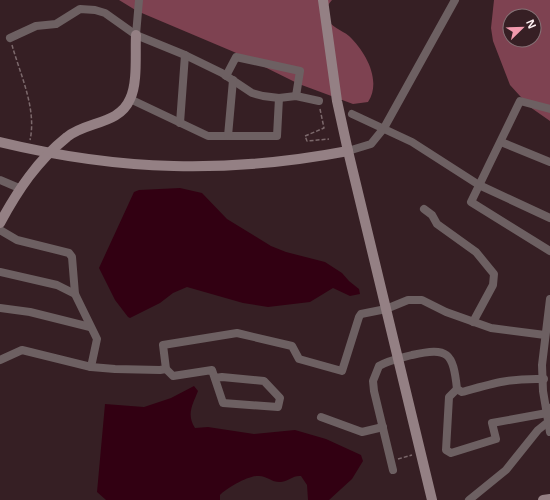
<svg xmlns="http://www.w3.org/2000/svg" width="550" height="500" font-family="'Noto Sans',sans-serif">
  <rect width="100%" height="100%" fill="#361f24"/>
  <g fill="#7e4251" fill-rule="evenodd">
    <path d="M 119,0 L 332,0 C 328,5 324,10 326,17 C 330,27 342,30 349,36 C 366,52 382,81 368,102 L 353,104 L 299,84 L 234,52 L 137,11 Z"/>
    <path d="M 494,0 L 550,0 L 550,121 L 530,107 L 510,85 L 493,41 L 491,28 ZM 510,16 L 534,16 L 534,40 L 510,40 Z"/>
  </g>
  <g fill="#320012">
    <path d="M 180,188 L 202,193 L 227,219 L 271,246 L 286,252 L 325,262 L 342,273 L 349,281 L 359,289 L 360,294 L 350,296 L 333,288 L 310,302 L 268,307 L 243,303 L 187,287 L 173,293 L 160,303 L 130,318 L 128,317 L 115,300 L 99,268 L 134,192 L 139,190 Z"/>
    <path d="M 194,386 L 198,391 C 193,404 186,414 195,428 L 208,427 L 254,434 L 295,430 L 326,439 L 361,455 L 363,461 L 352,479 L 329,500 L 308,500 L 307,485 L 301,476 C 293,475 289,481 281,482 C 273,483 267,476 259,476 C 249,475 227,488 220,495 L 220,500 L 106,500 L 97,492 L 105,404 L 144,407 L 171,398 Z"/>
  </g>
  <g fill="none" stroke-linecap="round" stroke-linejoin="round">
    <g stroke="#7c696c" stroke-width="1.5" stroke-dasharray="4 2" stroke-linecap="butt">
      <path d="M 12,45 C 20,74 37,109 30,140"/>
      <path d="M 320,109 L 324,128 L 305,136 L 307,141 L 329,139"/>
      <path d="M 398,459 L 412,455"/>
    </g>
    <g stroke="#6d6062" stroke-width="8">
      <path d="M 136,35 L 139,0"/>
      <path d="M 10,38 L 36,26 L 56,24 L 80,9 L 95,10 L 105,13 L 136,35 L 185,55 L 222,73 L 252,93 L 263,96 L 279,98 L 296,96 L 319,101"/>
      <path d="M 226,76 L 236,57 L 300,71 L 296,96"/>
      <path d="M 130,99 L 208,136 L 277,136 L 279,98"/>
      <path d="M 550,109 L 520,101 L 471,202 L 550,251"/>
      <path d="M 352,114 L 412,142 L 479,185 L 550,218"/>
      <path d="M 180,123 L 185,55"/>
      <path d="M 228,136 L 233,80"/>
      <path d="M 501,142 L 550,162"/>
      <path d="M 348,151 L 371,144 L 384,128 L 455,0"/>
      <path d="M 0,180 L 19,188"/>
      <path d="M 424,209 L 432,215 L 437,224 L 476,252 L 494,274 L 493,285 L 473,322"/>
      <path d="M 0,230 L 17,240 L 69,253 L 72,257 L 75,294 L 97,339 L 91,367"/>
      <path d="M 0,272 L 57,285 L 75,294"/>
      <path d="M 550,299 L 542,365 L 543,391 L 550,432"/>
      <path d="M 0,308 L 30,312 L 90,327"/>
      <path d="M 0,360 L 22,350 L 91,367 L 115,369 L 160,370 L 166,369 L 163,345 L 237,333 L 292,346 L 299,359 L 342,371 L 359,317 L 361,314 L 386,309 L 408,300 L 422,300 L 446,312 L 491,328 L 545,335"/>
      <path d="M 166,369 L 173,376 L 212,370 L 223,403 L 278,407 L 280,398 L 264,381 L 222,377 L 215,378"/>
      <path d="M 457,389 L 449,397 L 446,450 L 451,453 L 496,439 L 492,423 L 547,413 L 550,408"/>
      <path d="M 321,417 L 362,432 L 383,427"/>
      <path d="M 393,470 L 374,391 L 373,381 L 379,366 C 389,360 401,358 412,355 C 448,347 453,352 457,389 L 462,392 C 494,383 510,378 544,379"/>
      <path d="M 469,500 L 506,470 L 538,430 L 548,422 L 550,423"/>
    </g>
    <g stroke="#948084" stroke-width="10">
      <path d="M 323,0 L 337,101 L 348,151 L 432,500"/>
      <path d="M 0,142 C 120,171 227,174 348,151"/>
      <path d="M 0,223 C 18,190 37,161 67,137 C 86,121 119,125 130,99 C 138,83 135,53 136,35"/>
      <path d="M 543,500 L 550,499"/>
    </g>
  </g>
  <g transform="translate(522 28) rotate(67)"><circle r="19" fill="#361f24" stroke="#867377"/>
  <path d="M0-3L7 15L0 10L-7 15Z" fill="#f29aae"/>
  <text y="-6" font-size="11" font-weight="bold" text-anchor="middle" fill="#fef1f3">N</text>
  </g>
</svg>
